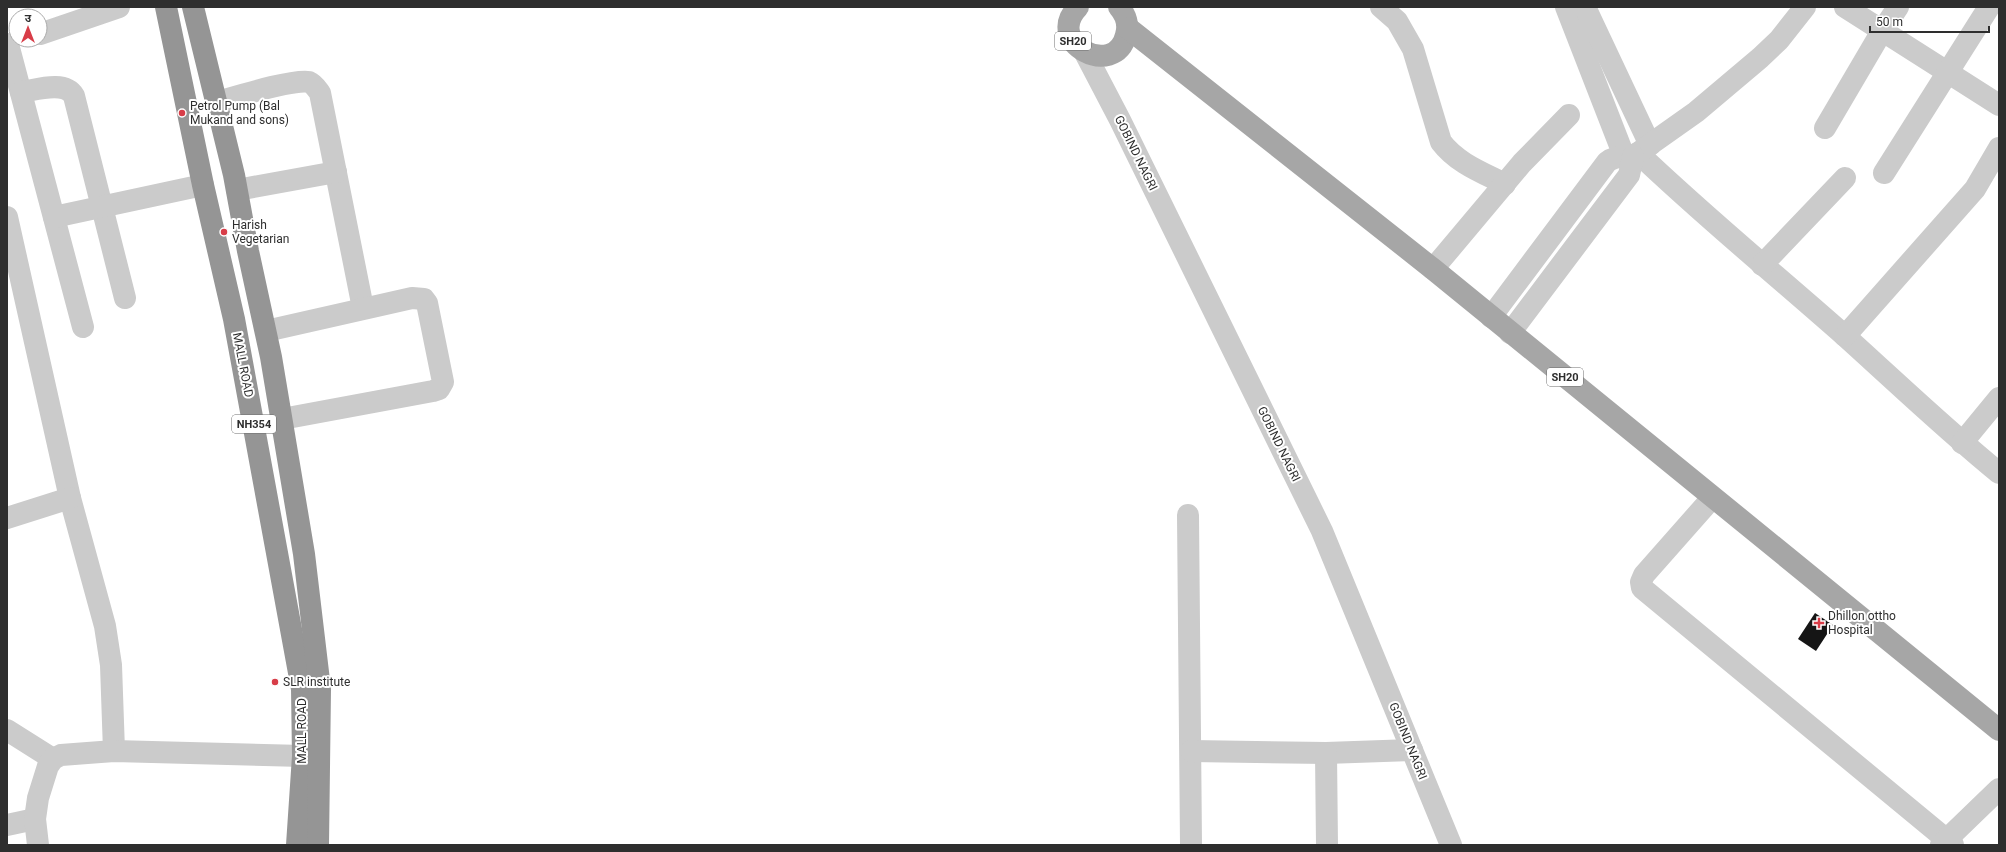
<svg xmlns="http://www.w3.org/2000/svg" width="2006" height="852" font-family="Roboto,'Noto Sans Devanagari',sans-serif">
  <rect width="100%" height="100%" fill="#fff"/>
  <path fill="#151515" d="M 1815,613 L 1833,625 L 1816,651 L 1798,639 Z"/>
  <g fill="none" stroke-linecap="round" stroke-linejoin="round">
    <g stroke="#cbcbcb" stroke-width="22">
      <path d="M 1381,7 L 1397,21 L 1413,49 L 1441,142 C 1457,163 1481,172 1505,184"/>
      <path d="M 1566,7 L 1624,156"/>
      <path d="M 1585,7 L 1650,145"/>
      <path d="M 1845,7 L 1999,105"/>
      <path d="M 40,34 L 119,7"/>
      <path d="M 8,44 L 83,327"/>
      <path d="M 1085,53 L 1120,120 L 1322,531 L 1451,845"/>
      <path d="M 21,92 C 36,90 65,80 74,96 L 125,298"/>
      <path d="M 217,102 C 235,97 293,79 309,82 C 314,84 317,89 320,93 L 363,308"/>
      <path d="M 1825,128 L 1882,31 L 1898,7"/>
      <path d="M 1638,153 C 1705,217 1776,275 1845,336 C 1896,382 1945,429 1999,473"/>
      <path d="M 1884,173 L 1989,7"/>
      <path d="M 237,190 L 336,172"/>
      <path d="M 7,217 L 70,498 L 105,626 L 111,665 L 114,751"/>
      <path d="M 54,217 L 203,185"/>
      <path d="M 1762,265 L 1845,178"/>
      <path d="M 1433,269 L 1522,163 L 1569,115"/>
      <path d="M 1491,317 L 1607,162 C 1617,154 1628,159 1638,153 L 1696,112 L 1760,58 L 1779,40 L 1805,7"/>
      <path d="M 266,331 L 412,298 L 424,299 L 427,303 L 443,382 L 439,389 L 433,391 L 282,419"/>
      <path d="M 1510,333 L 1629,175 L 1633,156"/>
      <path d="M 1845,336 L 1975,189 L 1999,148"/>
      <path d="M 1962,443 L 1999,398"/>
      <path d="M 1712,498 L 1644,575 L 1641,582 L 1642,588 L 1953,845"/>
      <path d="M 1188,515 L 1191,845"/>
      <path d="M 7,518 L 70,498"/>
      <path d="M 7,730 L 53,759"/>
      <path d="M 1191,751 L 1326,753 L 1412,750"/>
      <path d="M 1326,753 L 1327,845"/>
      <path d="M 7,825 L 35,819"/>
      <path d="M 38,845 L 35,819 L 38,798 L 48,766 L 53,759 L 61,755 L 114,751 L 303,756"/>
      <path d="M 1941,845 L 1999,789"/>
    </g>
    <g stroke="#a6a6a6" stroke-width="22">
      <path d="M 1078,7 C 1043,43 1115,80 1126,35 C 1129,25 1126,15 1119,7"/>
      <path d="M 1128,28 L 1433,269 L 1999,730"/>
    </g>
    <g stroke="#959595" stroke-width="22">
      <path d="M 166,7 L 203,185 L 234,319 L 302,689 L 303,756 L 297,845"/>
      <path d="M 193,7 L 234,175 L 248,251 L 271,357 L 304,554 L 320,689 L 318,845"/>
    </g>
  </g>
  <g fill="#d83d48" stroke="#fff" stroke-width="1.5">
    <circle cx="182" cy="113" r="4"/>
    <circle cx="224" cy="232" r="4"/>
    <path d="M1817 617h4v4h4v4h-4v4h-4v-4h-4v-4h4z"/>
    <circle cx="275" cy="682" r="4"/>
  </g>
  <g text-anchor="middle" stroke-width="4" stroke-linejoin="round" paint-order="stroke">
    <g fill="#fff" stroke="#6d6d6d" stroke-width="1">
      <rect x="1055" y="32" width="36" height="18" rx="3"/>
      <rect x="1547" y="368" width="36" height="18" rx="3"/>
      <rect x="232" y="415" width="44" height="18" rx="3"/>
    </g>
    <g font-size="11" font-weight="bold" fill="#2e2e2e">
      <text x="1073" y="45">SH20</text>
      <text x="1565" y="381">SH20</text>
      <text x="254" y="428">NH354</text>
    </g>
    <g font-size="12" fill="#2e2e2e" stroke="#fff" text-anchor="start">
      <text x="190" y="110">Petrol Pump (Bal<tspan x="190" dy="14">Mukand and sons)</tspan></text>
      <text x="232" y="229">Harish<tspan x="232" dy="14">Vegetarian</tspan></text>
      <text x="1828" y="620">Dhillon ottho<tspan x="1828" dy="14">Hospital</tspan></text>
      <text x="283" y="686">SLR institute</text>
    </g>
    <g font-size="12" fill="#2e2e2e" stroke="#fff">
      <text transform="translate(1136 153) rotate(64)" y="4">GOBIND NAGRI</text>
      <text transform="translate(243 365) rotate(79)" y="4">MALL ROAD</text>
      <text transform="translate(1279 444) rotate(64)" y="4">GOBIND NAGRI</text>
      <text transform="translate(302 731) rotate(-90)" y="4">MALL ROAD</text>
      <text transform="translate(1408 741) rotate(68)" y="4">GOBIND NAGRI</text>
    </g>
  </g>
  <rect width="2006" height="852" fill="none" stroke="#2e2e2e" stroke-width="16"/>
  <g transform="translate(28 28)"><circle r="19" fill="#ffffff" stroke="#ababab"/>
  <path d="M0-3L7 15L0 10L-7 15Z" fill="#d83d48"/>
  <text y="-6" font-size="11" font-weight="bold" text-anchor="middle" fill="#2e2e2e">उ</text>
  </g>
  <path d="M1870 26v6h119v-6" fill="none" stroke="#2e2e2e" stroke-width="2"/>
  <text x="1876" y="26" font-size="12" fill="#2e2e2e" stroke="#ffffff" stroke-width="3" paint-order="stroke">50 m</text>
</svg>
